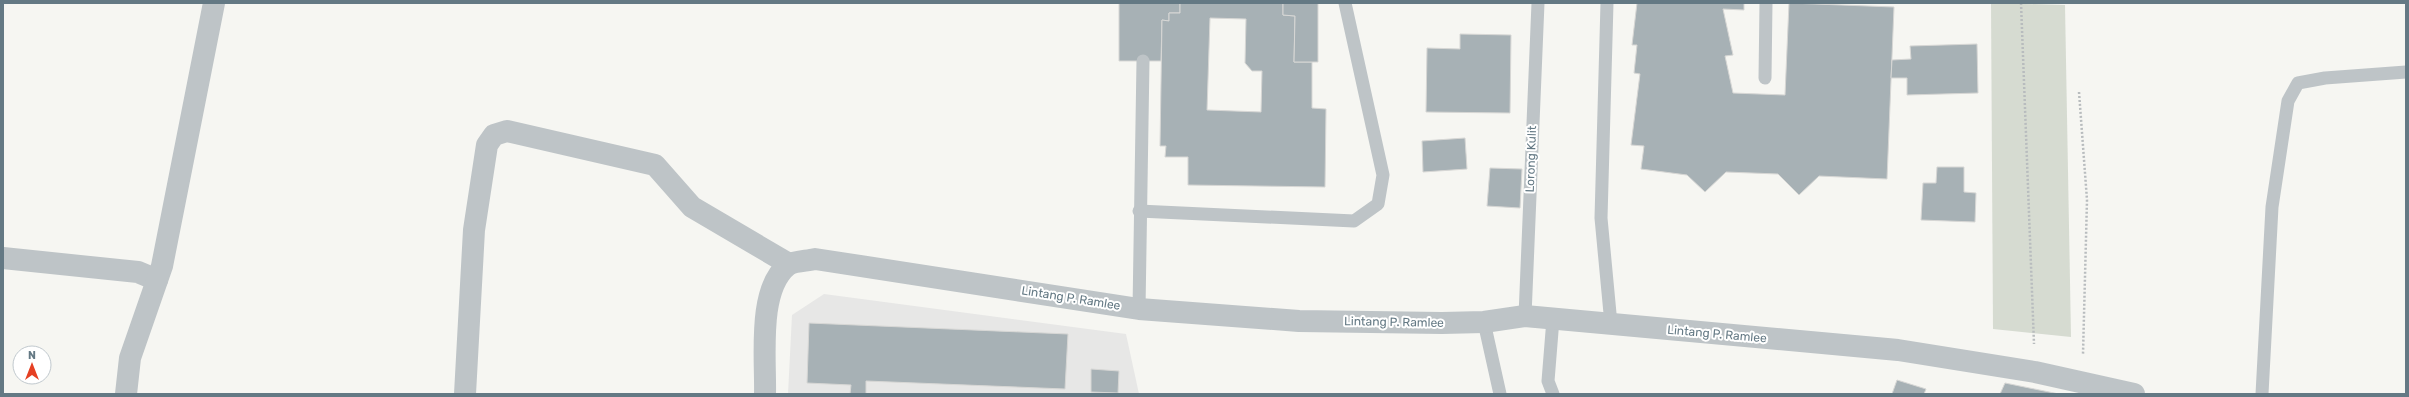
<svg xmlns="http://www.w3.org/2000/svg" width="2409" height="397" font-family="Rubik,sans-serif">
  <rect width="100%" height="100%" fill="#f6f6f2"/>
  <path fill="#e7e7e6" d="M 824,294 L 1126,334 L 1139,394 L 788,394 L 792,315 Z"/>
  <path fill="#d6dbd1" d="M 1991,3 L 2065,5 L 2071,337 L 1993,329 Z"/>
  <g fill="#a7b1b5" stroke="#d7d7d5" fill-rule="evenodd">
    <path d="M 1119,3 L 1180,3 L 1180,13 L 1169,13 L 1169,21 L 1162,20 L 1161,61 L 1119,61 Z"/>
    <path d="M 1180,3 L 1283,3 L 1283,15 L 1295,16 L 1294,62 L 1312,62 L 1312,108 L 1326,109 L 1325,187 L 1188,185 L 1188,157 L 1165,157 L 1166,146 L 1160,146 L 1162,20 L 1169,21 L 1169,13 L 1180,13 ZM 1210,18 L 1246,19 L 1245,63 L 1252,71 L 1262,71 L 1261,112 L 1207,110 Z"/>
    <path d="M 1283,3 L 1318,3 L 1318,62 L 1294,62 L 1295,16 L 1283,15 Z"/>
    <path d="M 1637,3 L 1744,3 L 1744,10 L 1723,9 L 1733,55 L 1725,56 L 1733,93 L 1785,95 L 1789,3 L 1894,7 L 1887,179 L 1819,176 L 1799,195 L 1778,174 L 1726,172 L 1705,192 L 1687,175 L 1641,169 L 1644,146 L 1631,145 L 1640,74 L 1634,73 L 1637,45 L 1632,45 Z"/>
    <path d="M 1460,34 L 1511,35 L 1510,113 L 1426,112 L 1427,48 L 1460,49 Z"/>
    <path d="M 1977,44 L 1978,93 L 1907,95 L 1907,78 L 1891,78 L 1892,60 L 1911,59 L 1910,46 Z"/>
    <path d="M 1465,138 L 1467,169 L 1423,172 L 1422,141 Z"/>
    <path d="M 1937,167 L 1964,167 L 1964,192 L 1976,193 L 1975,222 L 1921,220 L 1923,183 L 1936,183 Z"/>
    <path d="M 1490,168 L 1522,169 L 1520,208 L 1487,206 Z"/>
    <path d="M 809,323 L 1068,334 L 1065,389 L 866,381 L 866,394 L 850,394 L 851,385 L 807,383 Z"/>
    <path d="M 1091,369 L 1119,371 L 1118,393 L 1091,392 Z"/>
    <path d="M 1897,380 L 1926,389 L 1924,394 L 1892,394 Z"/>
    <path d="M 2005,383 L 2059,394 L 2000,394 Z"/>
  </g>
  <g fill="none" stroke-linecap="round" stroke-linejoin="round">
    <g stroke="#b8bcbe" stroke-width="2.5" stroke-dasharray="2 2" stroke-linecap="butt">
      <path d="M 2021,3 L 2034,344"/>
      <path d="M 2079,92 L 2087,200 L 2083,354"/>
    </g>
    <g stroke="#bec4c7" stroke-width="13">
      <path d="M 1607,3 L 1601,218 L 1611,324"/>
      <path d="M 1765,78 L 1766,3"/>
      <path d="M 1139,211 L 1354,221 L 1378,204 L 1383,175 L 1345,3"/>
      <path d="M 1139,309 L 1143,61"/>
      <path d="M 1525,316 L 1538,3"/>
      <path d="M 1553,319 L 1548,381 L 1553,394"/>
      <path d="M 1484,322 L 1500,394"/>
      <path d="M 2262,394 L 2272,207 L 2288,101 L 2298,83 L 2325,78 L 2406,72"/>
    </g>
    <g stroke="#bec4c7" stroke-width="22">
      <path d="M 3,258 L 138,272 L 157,280"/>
      <path d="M 126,394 L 130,358 L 162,266 L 214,3"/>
      <path d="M 465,394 L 474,230 L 487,145 L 494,135 L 507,131 L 655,165 L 692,207 L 789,264"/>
      <path d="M 765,394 C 766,359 757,289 788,265 C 794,261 808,261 815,259 L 1139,309 L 1299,321 L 1442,323 L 1484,322 L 1525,316 L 1898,350 L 2035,372 L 2134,394"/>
    </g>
  </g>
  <g text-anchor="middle" stroke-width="4" stroke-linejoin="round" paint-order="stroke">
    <g font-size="12" fill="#647984" stroke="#fff">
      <text transform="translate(1531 159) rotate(-88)" y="4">Lorong Kulit</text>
      <text transform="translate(1071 298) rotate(9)" y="4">Lintang P. Ramlee</text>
      <text transform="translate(1394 322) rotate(1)" y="4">Lintang P. Ramlee</text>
      <text transform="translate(1717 334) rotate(5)" y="4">Lintang P. Ramlee</text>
    </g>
  </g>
  <rect width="2409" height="397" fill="none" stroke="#647984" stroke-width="8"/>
  <g transform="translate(32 365)"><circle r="19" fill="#ffffff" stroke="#c1c9ce"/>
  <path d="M0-3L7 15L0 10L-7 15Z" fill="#e54023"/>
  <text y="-6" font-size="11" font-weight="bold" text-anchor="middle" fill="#647984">N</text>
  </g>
</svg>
